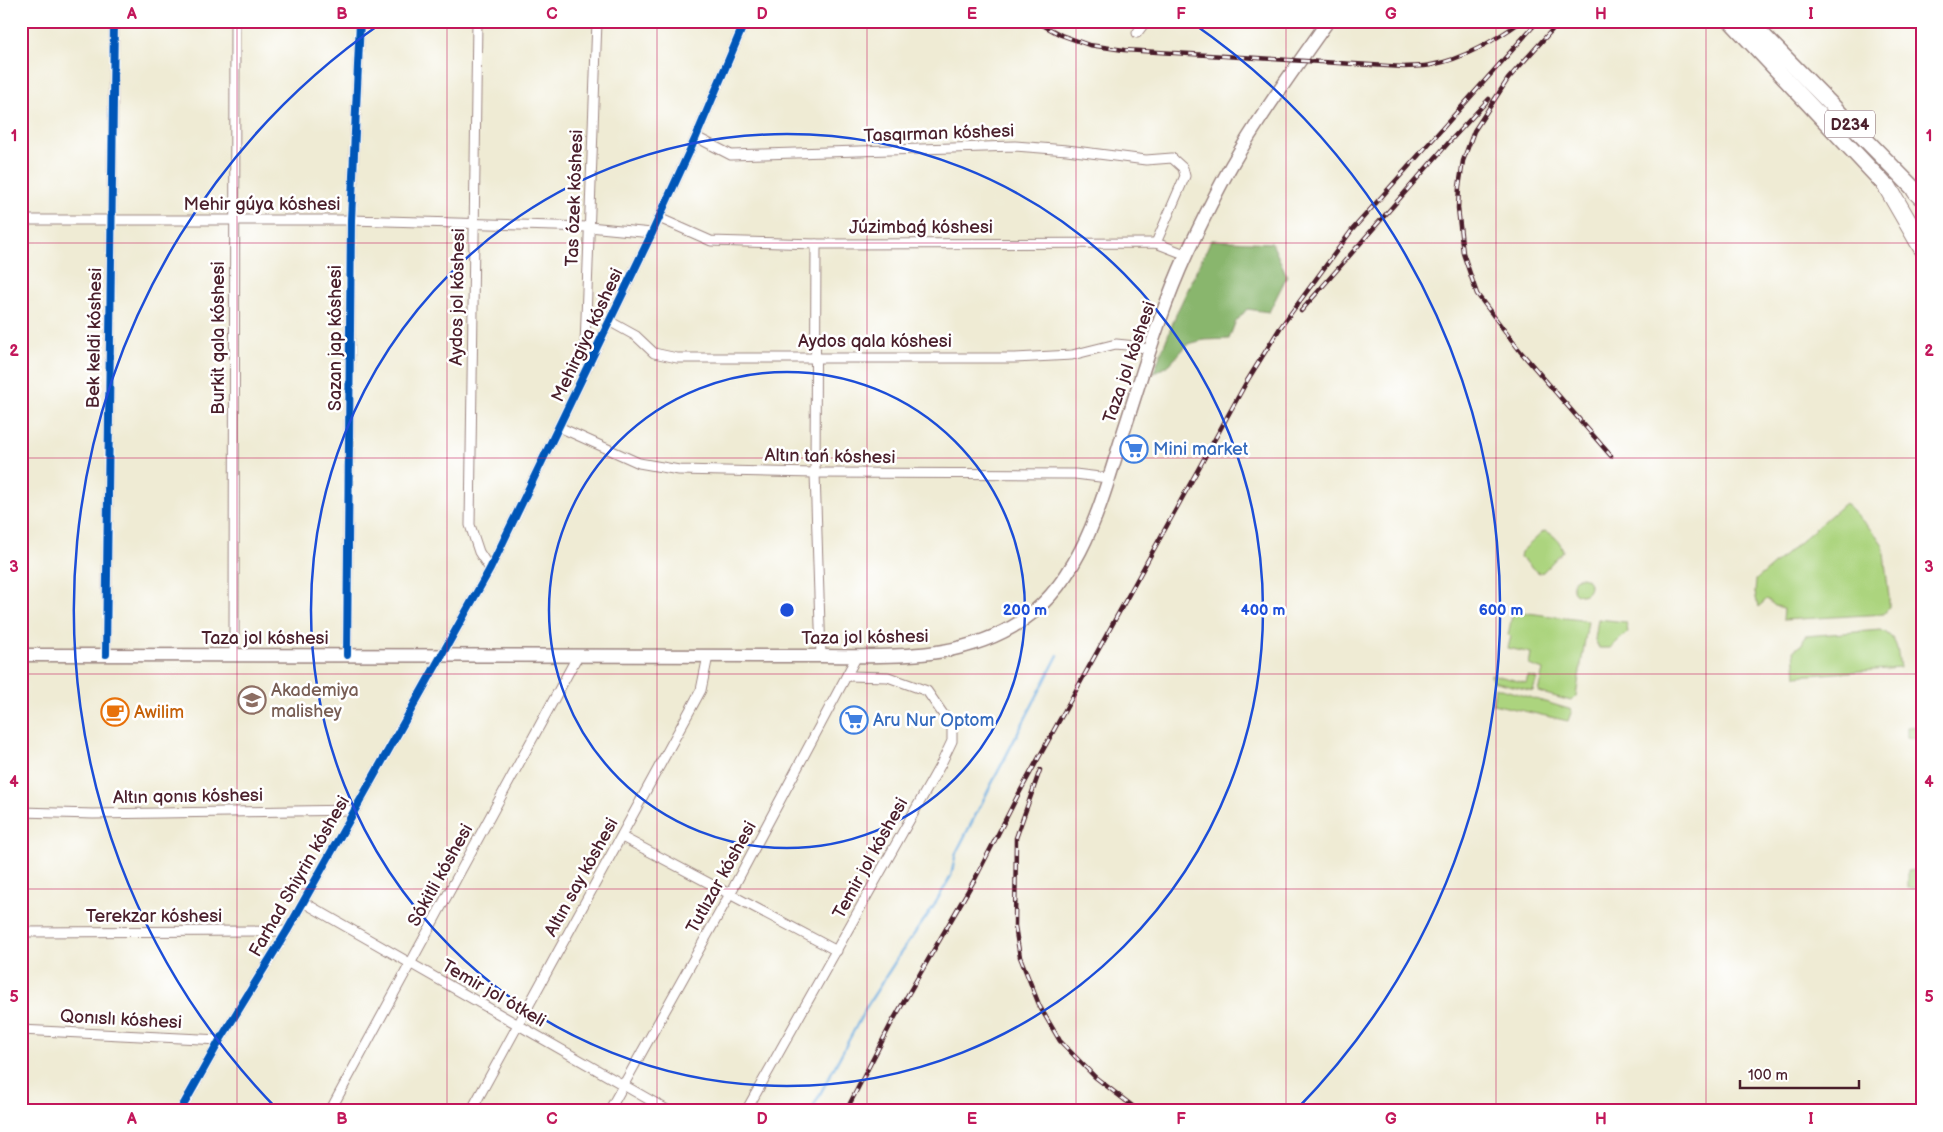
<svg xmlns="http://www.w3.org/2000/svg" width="1943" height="1132" font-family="'Balsamiq Sans',sans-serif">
  <rect width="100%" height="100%" fill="#fff"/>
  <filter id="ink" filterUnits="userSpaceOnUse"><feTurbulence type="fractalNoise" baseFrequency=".02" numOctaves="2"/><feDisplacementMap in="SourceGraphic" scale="10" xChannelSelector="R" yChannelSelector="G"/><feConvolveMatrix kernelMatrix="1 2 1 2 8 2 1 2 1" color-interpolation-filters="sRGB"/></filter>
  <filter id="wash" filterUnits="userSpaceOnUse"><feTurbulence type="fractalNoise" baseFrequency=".0096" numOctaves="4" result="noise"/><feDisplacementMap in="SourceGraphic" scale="20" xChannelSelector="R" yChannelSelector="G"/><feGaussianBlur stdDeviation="1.12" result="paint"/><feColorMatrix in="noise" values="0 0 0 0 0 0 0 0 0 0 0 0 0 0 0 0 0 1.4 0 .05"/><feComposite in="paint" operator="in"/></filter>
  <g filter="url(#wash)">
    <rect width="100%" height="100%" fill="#efebd4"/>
    <g fill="#acd47e" stroke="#7b7a54">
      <path d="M 1845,503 L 1876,535 L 1883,545 L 1889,597 L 1889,607 L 1884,614 L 1783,620 L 1784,608 L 1775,606 L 1767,599 L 1758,607 L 1755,593 L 1756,580 Z"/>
      <path d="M 1544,531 C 1552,532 1562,543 1563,551 L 1543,572 L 1538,573 L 1520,557 L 1521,552 Z"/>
      <circle cx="1581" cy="586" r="9"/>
      <path d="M 1513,611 L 1588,621 L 1576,696 L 1571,701 L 1538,692 L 1543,670 L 1529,665 L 1531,653 L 1508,648 L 1511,636 L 1508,635 Z"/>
      <path d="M 1598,619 L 1626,622 L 1628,632 L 1610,648 L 1599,648 L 1595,640 Z"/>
      <path d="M 1881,630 C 1899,639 1897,650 1900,668 L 1796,676 L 1794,650 L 1802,644 L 1805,636 Z"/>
      <path d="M 1491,674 L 1526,683 L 1528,676 L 1537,678 L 1533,691 L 1493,681 L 1491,678 Z"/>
      <path d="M 1495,687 L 1572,710 L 1568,721 L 1493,704 Z"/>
      <path d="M 1922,726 L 1922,740 L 1907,737 L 1907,727 Z"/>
      <path d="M 1922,869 L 1922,888 L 1908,888 L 1908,871 Z"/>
    </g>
    <path fill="#89b66d" stroke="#6a6a4c" d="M 1211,240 L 1272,243 L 1287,276 L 1269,312 L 1247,309 L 1235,323 L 1229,339 L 1204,340 L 1188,344 L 1170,364 L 1153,374 L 1177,312 Z"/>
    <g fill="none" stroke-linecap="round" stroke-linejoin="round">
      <path stroke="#69aadd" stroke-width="2.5" d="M 811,1111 L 867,1006 L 902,951 L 932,909 L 951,876 L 956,853 L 1058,655"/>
    </g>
  </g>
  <g filter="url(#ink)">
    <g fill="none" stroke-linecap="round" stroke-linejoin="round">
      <g stroke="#9c8580" stroke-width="11">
        <g id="street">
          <path d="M 477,21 L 470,525 L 479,552 L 490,569"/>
          <path d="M 1137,33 L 1146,21"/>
          <path d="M 696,137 L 731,155 L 1015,146 L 1067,150 L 1146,160 L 1172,158 L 1183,168 L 1185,176 L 1156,243"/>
          <path d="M 659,218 L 711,241 L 816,244 L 1156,243 L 1187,255"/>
          <path d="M 21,220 L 351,220 L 589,227 L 652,233"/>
          <path d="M 816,244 L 815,473 L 821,656"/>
          <path d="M 609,321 L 636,336 L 654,353 L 677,358 L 1015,358 L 1072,355 L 1116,344 L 1136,346 L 1150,350"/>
          <path d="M 584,372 L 597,21"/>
          <path d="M 559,427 L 639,463 L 679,470 L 815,473 L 1075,474 L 1108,478"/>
          <path d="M 106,654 L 114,21"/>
          <path d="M 234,655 L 235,21"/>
          <path d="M 347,655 L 351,220 L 360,21"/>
          <path d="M 21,812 L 93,814 L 355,810"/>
          <path d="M 622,837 L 837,951"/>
          <path d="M 303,902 L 669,1111"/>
          <path d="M 21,932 L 287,931"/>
          <path d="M 21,1030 L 220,1040"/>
          <path d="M 180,1111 L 220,1040 L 287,931 L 490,569 L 652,233 L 696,137 L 745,21"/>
          <path d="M 330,1111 L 578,655"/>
          <path d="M 471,1111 L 701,690 L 708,656"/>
          <path d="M 609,1111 L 730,894 L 857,656"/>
          <path d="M 746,1111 L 941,764 L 952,741 L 952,727 L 927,691 L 888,677 L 848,676"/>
        </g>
      </g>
      <g stroke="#9c8580" stroke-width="15">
        <path id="secondary" d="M 21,655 L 821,656 C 887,656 953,661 1012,627 C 1084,586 1103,494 1127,421 C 1145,365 1162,307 1187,253 C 1201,224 1215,194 1231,166 C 1260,116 1295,68 1328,21"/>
      </g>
      <g stroke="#9c8580" stroke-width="18">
        <g id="primary">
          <path d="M 1731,21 L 1888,188"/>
          <path d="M 1749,21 L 1916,191"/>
        </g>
      </g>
      <g stroke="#9c8580" stroke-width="20">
        <g id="highway">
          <path d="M 1888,188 L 1922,247"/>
          <path d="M 1916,191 L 1922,197"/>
        </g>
      </g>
      <use href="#street" stroke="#fff" stroke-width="9"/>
      <use href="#secondary" stroke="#fff" stroke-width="12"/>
      <use href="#primary" stroke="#fff" stroke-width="15"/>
      <use href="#highway" stroke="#fff" stroke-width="18"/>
      <g stroke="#4a1f2b" stroke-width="4.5">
        <g id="rail">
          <path d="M 1035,21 L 1061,35 L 1089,45 L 1124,50 L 1404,67 C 1413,66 1422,67 1431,65 C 1464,59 1495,40 1522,21"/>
          <path d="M 1560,21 L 1508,79 L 1474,131 L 1463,161 L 1459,187 L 1458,208 L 1463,253 L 1477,294 L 1520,351 L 1611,456"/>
          <path d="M 1301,311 L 1450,141 L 1489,99"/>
          <path d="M 1040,770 L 1016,838 L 1015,926 L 1020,957 L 1040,1007 L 1060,1041 L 1095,1077 L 1139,1111"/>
          <path d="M 846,1111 L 891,1024 L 976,877 L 1017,797 L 1180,502 L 1247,381 L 1280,328 L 1352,230 L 1538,21"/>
        </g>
      </g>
      <use href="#rail" stroke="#fff" stroke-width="2.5" stroke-dasharray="8" stroke-linecap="butt"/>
      <g stroke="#fff" stroke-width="11">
        <g id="cycleway">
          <path d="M 106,654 L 114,21"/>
          <path d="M 347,655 L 351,220 L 360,21"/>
          <path d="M 180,1111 L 220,1040 L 287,931 L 490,569 L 652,233 L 696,137 L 745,21"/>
        </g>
      </g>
      <use href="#cycleway" stroke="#0057b8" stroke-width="8"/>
    </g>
  </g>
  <path fill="none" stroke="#c2185b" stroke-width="1" stroke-opacity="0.55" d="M 237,21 L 237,1111M 447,21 L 447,1111M 657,21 L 657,1111M 867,21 L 867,1111M 1076,21 L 1076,1111M 1286,21 L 1286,1111M 1496,21 L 1496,1111M 1706,21 L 1706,1111M 21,243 L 1922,243M 21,458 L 1922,458M 21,674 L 1922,674M 21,889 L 1922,889"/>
  <g fill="none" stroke="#1d4ed8" stroke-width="2.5">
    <circle cx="787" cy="610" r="238"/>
    <circle cx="787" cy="610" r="476"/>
    <path d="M278 1110A714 714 0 0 1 383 22M1191 22A714 714 0 0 1 1296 1110"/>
  </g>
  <defs>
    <g id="supermarket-ring" transform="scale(1.4375)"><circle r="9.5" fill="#fff" stroke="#3f7fe0" stroke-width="1.5"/><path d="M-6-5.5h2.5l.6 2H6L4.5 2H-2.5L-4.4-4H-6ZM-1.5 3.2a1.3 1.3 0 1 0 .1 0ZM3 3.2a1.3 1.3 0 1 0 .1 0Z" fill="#3f7fe0"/></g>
    <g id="school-ring" transform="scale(1.4375)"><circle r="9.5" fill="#fff" stroke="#8d6e63" stroke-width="1.5"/><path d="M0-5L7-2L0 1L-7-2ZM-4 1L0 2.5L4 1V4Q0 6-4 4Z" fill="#8d6e63"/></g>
    <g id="cafe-ring" transform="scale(1.4375)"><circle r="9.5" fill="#fff" stroke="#e8710a" stroke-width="1.5"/><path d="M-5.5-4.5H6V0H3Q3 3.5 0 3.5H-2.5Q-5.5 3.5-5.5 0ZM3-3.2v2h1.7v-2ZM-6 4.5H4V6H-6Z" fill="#e8710a"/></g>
  </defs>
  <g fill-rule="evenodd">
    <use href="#supermarket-ring" x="1134" y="449"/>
    <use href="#school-ring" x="252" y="700"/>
    <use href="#cafe-ring" x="115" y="712"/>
    <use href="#supermarket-ring" x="854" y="720"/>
  </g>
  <g text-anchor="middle" stroke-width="5" stroke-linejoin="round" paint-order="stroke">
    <rect fill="#fff" stroke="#80626b" stroke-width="1" x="1825" y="110.5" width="50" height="27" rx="4"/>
    <g font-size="16" font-weight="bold" fill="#4a1f2b">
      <text x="1850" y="130">D234</text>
    </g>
    <g font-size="18" fill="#4a1f2b" stroke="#fff">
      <text transform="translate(939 133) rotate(-2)" y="6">Tasqırman kóshesi</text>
      <text transform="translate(574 198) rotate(-88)" y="6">Tas ózek kóshesi</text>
      <text x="262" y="210">Mehir gúyа kóshesi</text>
      <text x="921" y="233">Júzimbaǵ kóshesi</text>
      <text transform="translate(457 297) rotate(-89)" y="6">Aydos jol kóshesi</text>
      <text transform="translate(587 335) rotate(-65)" y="6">Mehirgiya kóshesi</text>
      <text transform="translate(94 338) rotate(-89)" y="6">Bek keldi kóshesi</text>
      <text transform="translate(218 338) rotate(-90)" y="6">Burkit qala kóshesi</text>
      <text transform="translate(335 338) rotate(-90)" y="6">Sazan jap kóshesi</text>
      <text x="875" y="347">Aydos qala kóshesi</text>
      <text transform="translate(1129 362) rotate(-71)" y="6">Taza jol kóshesi</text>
      <text transform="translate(830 456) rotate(1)" y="6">Altın tań kóshesi</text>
      <text transform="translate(865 637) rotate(-1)" y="6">Taza jol kóshesi</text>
      <text x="265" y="644">Taza jol kóshesi</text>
      <text transform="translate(188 796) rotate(-1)" y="6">Altın qonıs kóshesi</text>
      <text transform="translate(870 858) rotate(-61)" y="6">Temir jol kóshesi</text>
      <text transform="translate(440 875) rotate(-61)" y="6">Sókitli kóshesi</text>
      <text transform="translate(299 876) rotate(-60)" y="6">Farhad Shiyrin kóshesi</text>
      <text transform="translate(581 877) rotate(-61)" y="6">Altın say kóshesi</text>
      <text transform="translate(721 877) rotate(-61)" y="6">Tutlızar kóshesi</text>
      <text x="154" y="922">Terekzar kóshesi</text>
      <text transform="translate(494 993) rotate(30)" y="6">Temir jol ótkeli</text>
      <text transform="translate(121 1019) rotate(3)" y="6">Qonıslı kóshesi</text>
    </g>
    <g font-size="18" fill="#366cbe" stroke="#fff" text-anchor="start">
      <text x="1153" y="455">Mini market</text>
      <text x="873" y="726">Aru Nur Optom</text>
    </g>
    <g font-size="18" fill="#785e54" stroke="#fff" text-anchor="start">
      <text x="271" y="696">Akademiya<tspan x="271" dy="21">malishey</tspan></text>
    </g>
    <g font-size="18" fill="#c56008" stroke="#fff" text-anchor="start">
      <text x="134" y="718">Awilim</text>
    </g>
  </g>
  <circle cx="787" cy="610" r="8" fill="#1d4ed8" stroke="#fff" stroke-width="2.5"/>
  <g font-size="15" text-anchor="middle" font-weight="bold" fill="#1d4ed8" stroke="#fff" stroke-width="5" stroke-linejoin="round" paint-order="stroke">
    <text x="1025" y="615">200 m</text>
    <text x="1263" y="615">400 m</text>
    <text x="1501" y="615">600 m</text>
  </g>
  <rect width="1943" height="1132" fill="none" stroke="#fff" stroke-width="55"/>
  <path d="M1740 1080v8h119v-8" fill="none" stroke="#4a1f2b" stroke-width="2.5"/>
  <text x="1748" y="1080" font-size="15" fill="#4a1f2b" stroke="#ffffff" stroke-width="4" paint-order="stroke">100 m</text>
  <rect x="28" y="28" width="1888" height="1076" fill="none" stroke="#c2185b" stroke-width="2"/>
  <g font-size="16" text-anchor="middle" font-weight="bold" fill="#c2185b">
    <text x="132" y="19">A</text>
    <text x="342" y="19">B</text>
    <text x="552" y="19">C</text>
    <text x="762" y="19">D</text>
    <text x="972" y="19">E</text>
    <text x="1181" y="19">F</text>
    <text x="1391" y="19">G</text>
    <text x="1601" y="19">H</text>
    <text x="1811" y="19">I</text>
    <text x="14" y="141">1</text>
    <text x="1929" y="141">1</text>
    <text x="14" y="356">2</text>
    <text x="1929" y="356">2</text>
    <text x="14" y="572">3</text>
    <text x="1929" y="572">3</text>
    <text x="14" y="787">4</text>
    <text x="1929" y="787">4</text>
    <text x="14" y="1002">5</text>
    <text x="1929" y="1002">5</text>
    <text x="132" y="1124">A</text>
    <text x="342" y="1124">B</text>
    <text x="552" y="1124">C</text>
    <text x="762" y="1124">D</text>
    <text x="972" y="1124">E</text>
    <text x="1181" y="1124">F</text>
    <text x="1391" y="1124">G</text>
    <text x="1601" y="1124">H</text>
    <text x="1811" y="1124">I</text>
  </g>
</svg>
